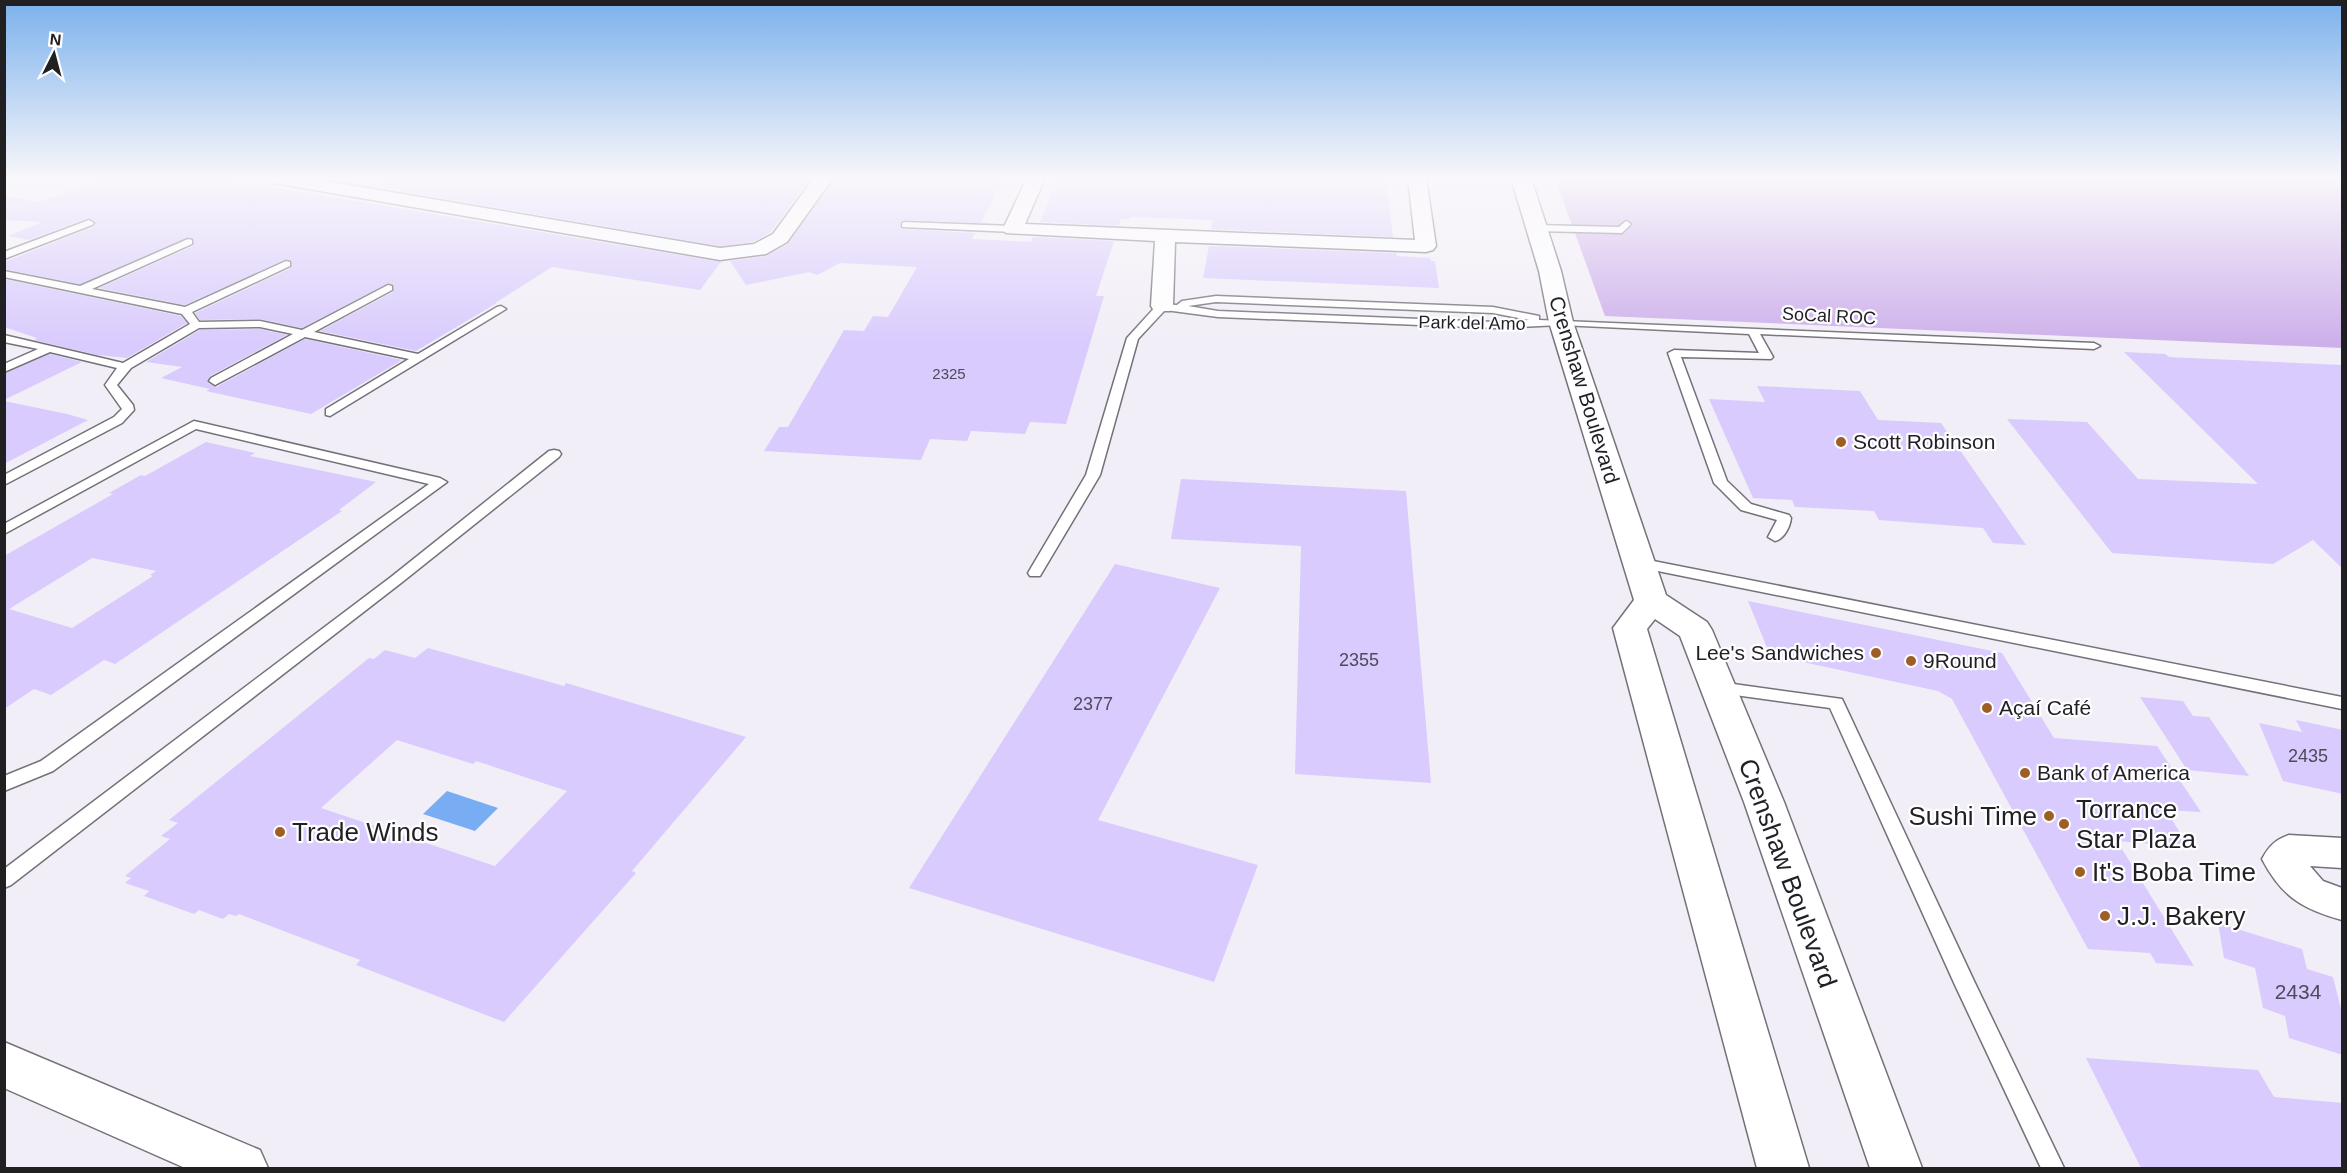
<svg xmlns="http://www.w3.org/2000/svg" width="2347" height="1173" font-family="Arial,sans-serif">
  <rect width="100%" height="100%" fill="#f2eef7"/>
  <path fill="#cdb0ea" d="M 1555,178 L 2342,178 L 2342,348 L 1605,316 Z"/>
  <path fill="#78adf3" d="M 447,791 L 498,808 L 475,831 L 423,814 Z"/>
  <g fill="#d9cbfd" fill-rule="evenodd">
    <path d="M 102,178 L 218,178 L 721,262 L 700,290 L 552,267 L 495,303 L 497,303 L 416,351 L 320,331 L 393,292 L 394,285 L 389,283 L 302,328 L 260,319 L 200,320 L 195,313 L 291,268 L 292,261 L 287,259 L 185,305 L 99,288 L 193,246 L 194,239 L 189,237 L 80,284 L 4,269 L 4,262 L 93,227 L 96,223 L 88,218 L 29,240 L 8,236 L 42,222 L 4,220 L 4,196 L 39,202 Z"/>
    <path d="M 391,178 L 811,178 L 771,232 L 753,242 L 720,246 L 369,186 Z"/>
    <path d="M 835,178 L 1004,178 L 981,223 L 905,220 L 900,222 L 900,229 L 975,233 L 972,239 L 1031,242 L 1033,237 L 1114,241 L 1096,296 L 1104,296 L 1066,424 L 1030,422 L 1025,434 L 971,431 L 967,441 L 930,439 L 921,460 L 764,451 L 779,427 L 788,427 L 844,330 L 864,331 L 873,316 L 888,317 L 917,267 L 840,263 L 817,275 L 809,272 L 746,285 L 730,261 L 766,256 L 788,244 Z"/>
    <path d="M 1059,178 L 1386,178 L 1393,237 L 1211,229 L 1213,220 L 1184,219 L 1130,217 L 1129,219 L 1121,219 L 1119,226 L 1040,222 Z"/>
    <path d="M 1209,246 L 1396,253 L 1397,256 L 1430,258 L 1431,261 L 1435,261 L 1439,288 L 1203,278 Z"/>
    <path d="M 4,279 L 181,316 L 187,323 L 127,358 L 97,355 L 34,340 L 37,338 L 4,327 Z"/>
    <path d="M 260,329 L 287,335 L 210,376 L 208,383 L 216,387 L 305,339 L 402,360 L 311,414 L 206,391 L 210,389 L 161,378 L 182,367 L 146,362 L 200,330 Z"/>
    <path d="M 2124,352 L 2165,354 L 2169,357 L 2343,365 L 2343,569 L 2313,540 L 2273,564 L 2112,553 L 2007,419 L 2087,422 L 2138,479 L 2258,484 Z"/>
    <path d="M 50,354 L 82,362 L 4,400 L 4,374 Z"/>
    <path d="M 1757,386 L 1860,391 L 1878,420 L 1941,423 L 2026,545 L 1993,543 L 1983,528 L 1879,520 L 1874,511 L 1795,507 L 1792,500 L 1753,498 L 1709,399 L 1765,402 Z"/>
    <path d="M 4,401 L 67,414 L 88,420 L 4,464 Z"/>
    <path d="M 206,442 L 255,453 L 250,456 L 376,482 L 339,510 L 342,511 L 115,664 L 104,660 L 51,695 L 34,689 L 4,709 L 4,556 L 113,494 L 109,493 L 141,475 L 145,476 ZM 92,558 L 156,571 L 150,575 L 153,576 L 72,628 L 9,609 Z"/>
    <path d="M 1181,479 L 1406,491 L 1431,783 L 1295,774 L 1301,546 L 1171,539 Z"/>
    <path d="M 1115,564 L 1220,588 L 1098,820 L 1258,865 L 1214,982 L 909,888 Z"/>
    <path d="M 1748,601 L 2002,653 L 2054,738 L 2157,746 L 2201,812 L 2166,810 L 2189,847 L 2117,841 L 2194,966 L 2156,963 L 2150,953 L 2088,949 L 1952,699 L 1938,691 L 1770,655 Z"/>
    <path d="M 428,648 L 564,686 L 566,683 L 746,737 L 632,871 L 636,873 L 504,1022 L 356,965 L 360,960 L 239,914 L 236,916 L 229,914 L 223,919 L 199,910 L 194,914 L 144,896 L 149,891 L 125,883 L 131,878 L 125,876 L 170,839 L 161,836 L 178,823 L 169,820 L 369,658 L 374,659 L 385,650 L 415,658 ZM 397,740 L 473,764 L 476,761 L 567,791 L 495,866 L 321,808 Z"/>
    <path d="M 2140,697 L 2183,701 L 2193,716 L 2209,717 L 2249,776 L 2187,770 Z"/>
    <path d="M 2296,720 L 2343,730 L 2343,794 L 2283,781 L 2259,723 L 2302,732 Z"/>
    <path d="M 2218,923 L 2302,949 L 2307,969 L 2333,977 L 2343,1017 L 2343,1055 L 2289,1038 L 2285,1016 L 2263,1008 L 2255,968 L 2224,958 Z"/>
    <path d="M 2086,1058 L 2258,1070 L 2274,1097 L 2343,1103 L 2343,1168 L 2141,1168 Z"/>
  </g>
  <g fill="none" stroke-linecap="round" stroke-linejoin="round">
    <g stroke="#747178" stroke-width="3">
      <g id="lane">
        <path d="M 89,220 L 94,223 L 92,225 L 4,259 L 4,252 Z"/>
        <path d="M 1626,221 L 1631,224 L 1622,233 L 1536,231 L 1531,228 L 1536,225 L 1619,227 Z"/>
        <path d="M 905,222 L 1013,226 L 1018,229 L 1013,232 L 902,227 L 902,223 Z"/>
        <path d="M 188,239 L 192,240 L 192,244 L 92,289 L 185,307 L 286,261 L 290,262 L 290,266 L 192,312 L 199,322 L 260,321 L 302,330 L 388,285 L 392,286 L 392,290 L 314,332 L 418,354 L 497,307 L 501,306 L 506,309 L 330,416 L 326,415 L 326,409 L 409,359 L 305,337 L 215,385 L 209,381 L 211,378 L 293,334 L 260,327 L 199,328 L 131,368 L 117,385 L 133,405 L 134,410 L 122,423 L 4,485 L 4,475 L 114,417 L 122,409 L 105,385 L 117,368 L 50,352 L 4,372 L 4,364 L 38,349 L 4,342 L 4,335 L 123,363 L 190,324 L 182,314 L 4,277 L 4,271 L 80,286 Z"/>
        <path d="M 1216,296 L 1493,307 L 1539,316 L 1539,320 L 2094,343 L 2100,346 L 2094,349 L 1760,334 L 1773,357 L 1771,359 L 1681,357 L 1727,481 L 1751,504 L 1789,515 L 1791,518 C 1790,527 1784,539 1775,541 L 1768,537 L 1777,520 L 1741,510 L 1714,483 L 1668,353 L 1674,350 L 1759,353 L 1749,334 L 1561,325 L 1495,328 L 1218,317 L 1165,310 L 1138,339 L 1100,475 L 1040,576 L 1030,576 L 1028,573 L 1086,475 L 1127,338 L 1158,304 L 1177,305 L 1182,301 ZM 1216,302 L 1493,313 L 1529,320 L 1495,322 L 1218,311 L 1188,306 Z"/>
        <path d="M 194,421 L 440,478 L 447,482 L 53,771 L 4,791 L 4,776 L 41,761 L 429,484 L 196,429 L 4,534 L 4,524 Z"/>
        <path d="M 554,450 L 559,451 L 561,454 L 559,457 L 401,583 L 11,885 L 4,888 L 4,869 L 391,577 L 549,451 Z"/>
        <path d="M 1638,558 L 2342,697 L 2342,709 L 1633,566 L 1631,563 Z"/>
        <path d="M 1719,682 L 1842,699 L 1974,981 L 2064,1168 L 2041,1168 L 1955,985 L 1830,708 L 1713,692 L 1711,688 L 1713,684 Z"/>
      </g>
    </g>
    <g stroke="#747178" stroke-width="3">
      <g id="street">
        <path d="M 265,178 L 308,178 L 720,248 L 754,244 L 773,234 L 814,178 L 833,178 L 787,242 L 766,254 L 720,260 L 274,183 Z"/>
        <path d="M 1027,178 L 1045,178 L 1025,224 L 1415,240 L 1408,178 L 1426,178 L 1436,246 L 1433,250 L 1426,252 L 1175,242 L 1173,306 L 1170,311 L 1154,311 L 1151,306 L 1155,241 L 1006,233 L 1003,229 Z"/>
        <path d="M 2289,835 L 2342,838 L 2342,868 L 2310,866 L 2323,881 L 2342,888 L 2342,920 C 2302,909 2282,897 2262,859 C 2269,846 2275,840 2289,835 Z"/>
      </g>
    </g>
    <g stroke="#747178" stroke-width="3">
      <g id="primary">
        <path d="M 1511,178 L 1531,178 L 1561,271 L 1573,322 L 1666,595 L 1707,622 L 1712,630 L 1784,802 L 1922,1168 L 1870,1168 L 1744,802 L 1680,636 L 1655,619 L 1647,629 L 1809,1168 L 1757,1168 L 1613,628 L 1634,600 L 1549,322 L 1539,271 Z"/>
        <path d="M 4,1042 L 260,1150 L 268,1168 L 185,1168 L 4,1088 Z"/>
      </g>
    </g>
    <use href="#lane" fill="#fff" fill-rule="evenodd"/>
    <use href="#street" fill="#fff" fill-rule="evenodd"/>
    <use href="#primary" fill="#fff" fill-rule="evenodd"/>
  </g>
  <linearGradient id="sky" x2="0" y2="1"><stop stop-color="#7bb1ec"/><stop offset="0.52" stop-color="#f9f7fb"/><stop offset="1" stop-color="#f9f7fb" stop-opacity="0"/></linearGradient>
  <rect width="2347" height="343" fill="url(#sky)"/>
  <g fill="#9e5f26" stroke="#fefdff" stroke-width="2">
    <circle cx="1841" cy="442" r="6"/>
    <circle cx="1876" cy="653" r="6"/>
    <circle cx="1911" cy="661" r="6"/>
    <circle cx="1987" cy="708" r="6"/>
    <circle cx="2025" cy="773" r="6"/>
    <circle cx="2049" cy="816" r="6"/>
    <circle cx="2064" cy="824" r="6"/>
    <circle cx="280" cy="832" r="6"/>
    <circle cx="2080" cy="872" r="6"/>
    <circle cx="2105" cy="916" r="6"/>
  </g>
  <g text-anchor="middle" stroke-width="4.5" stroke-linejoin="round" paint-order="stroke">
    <g font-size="15" fill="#4e4a59">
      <text x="949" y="379">2325</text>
    </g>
    <g font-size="18" fill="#201f22" stroke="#fefdff">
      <text transform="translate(1829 316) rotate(3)" y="6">SoCal ROC</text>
      <text transform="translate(1472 323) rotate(1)" y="6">Park del Amo</text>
    </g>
    <g font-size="18" fill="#4e4a59">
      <text x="1359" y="666">2355</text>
      <text x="1093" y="710">2377</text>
      <text x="2308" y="762">2435</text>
    </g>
    <g font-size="21" fill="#201f22" stroke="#fefdff">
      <text transform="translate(1584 390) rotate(73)" y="7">Crenshaw Boulevard</text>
    </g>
    <g font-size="21" fill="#201f22" stroke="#fefdff" text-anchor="start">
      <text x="1853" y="449">Scott Robinson</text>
      <text x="1864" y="660" text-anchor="end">Lee's Sandwiches</text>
      <text x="1923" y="668">9Round</text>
      <text x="1999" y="715">Açaí Café</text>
      <text x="2037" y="780">Bank of America</text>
    </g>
    <g font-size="21" fill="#4e4a59">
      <text x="2298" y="999">2434</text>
    </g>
    <g font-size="26" fill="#201f22" stroke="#fefdff" text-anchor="start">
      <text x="2076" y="818">Torrance<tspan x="2076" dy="30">Star Plaza</tspan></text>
      <text x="2037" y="825" text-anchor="end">Sushi Time</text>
      <text x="292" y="841">Trade Winds</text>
      <text x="2092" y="881">It's Boba Time</text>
      <text x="2117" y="925">J.J. Bakery</text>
    </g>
    <g font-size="26" fill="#201f22" stroke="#fefdff">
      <text transform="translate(1788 873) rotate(70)" y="9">Crenshaw Boulevard</text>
    </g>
  </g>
  <rect width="2347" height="1173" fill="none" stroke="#201f22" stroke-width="12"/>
  <g transform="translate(54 54) rotate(6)" stroke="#fefdff" stroke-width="4.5" paint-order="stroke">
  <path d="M0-4.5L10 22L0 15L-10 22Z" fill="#201f22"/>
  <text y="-9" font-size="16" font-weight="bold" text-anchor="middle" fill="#201f22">N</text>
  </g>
</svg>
